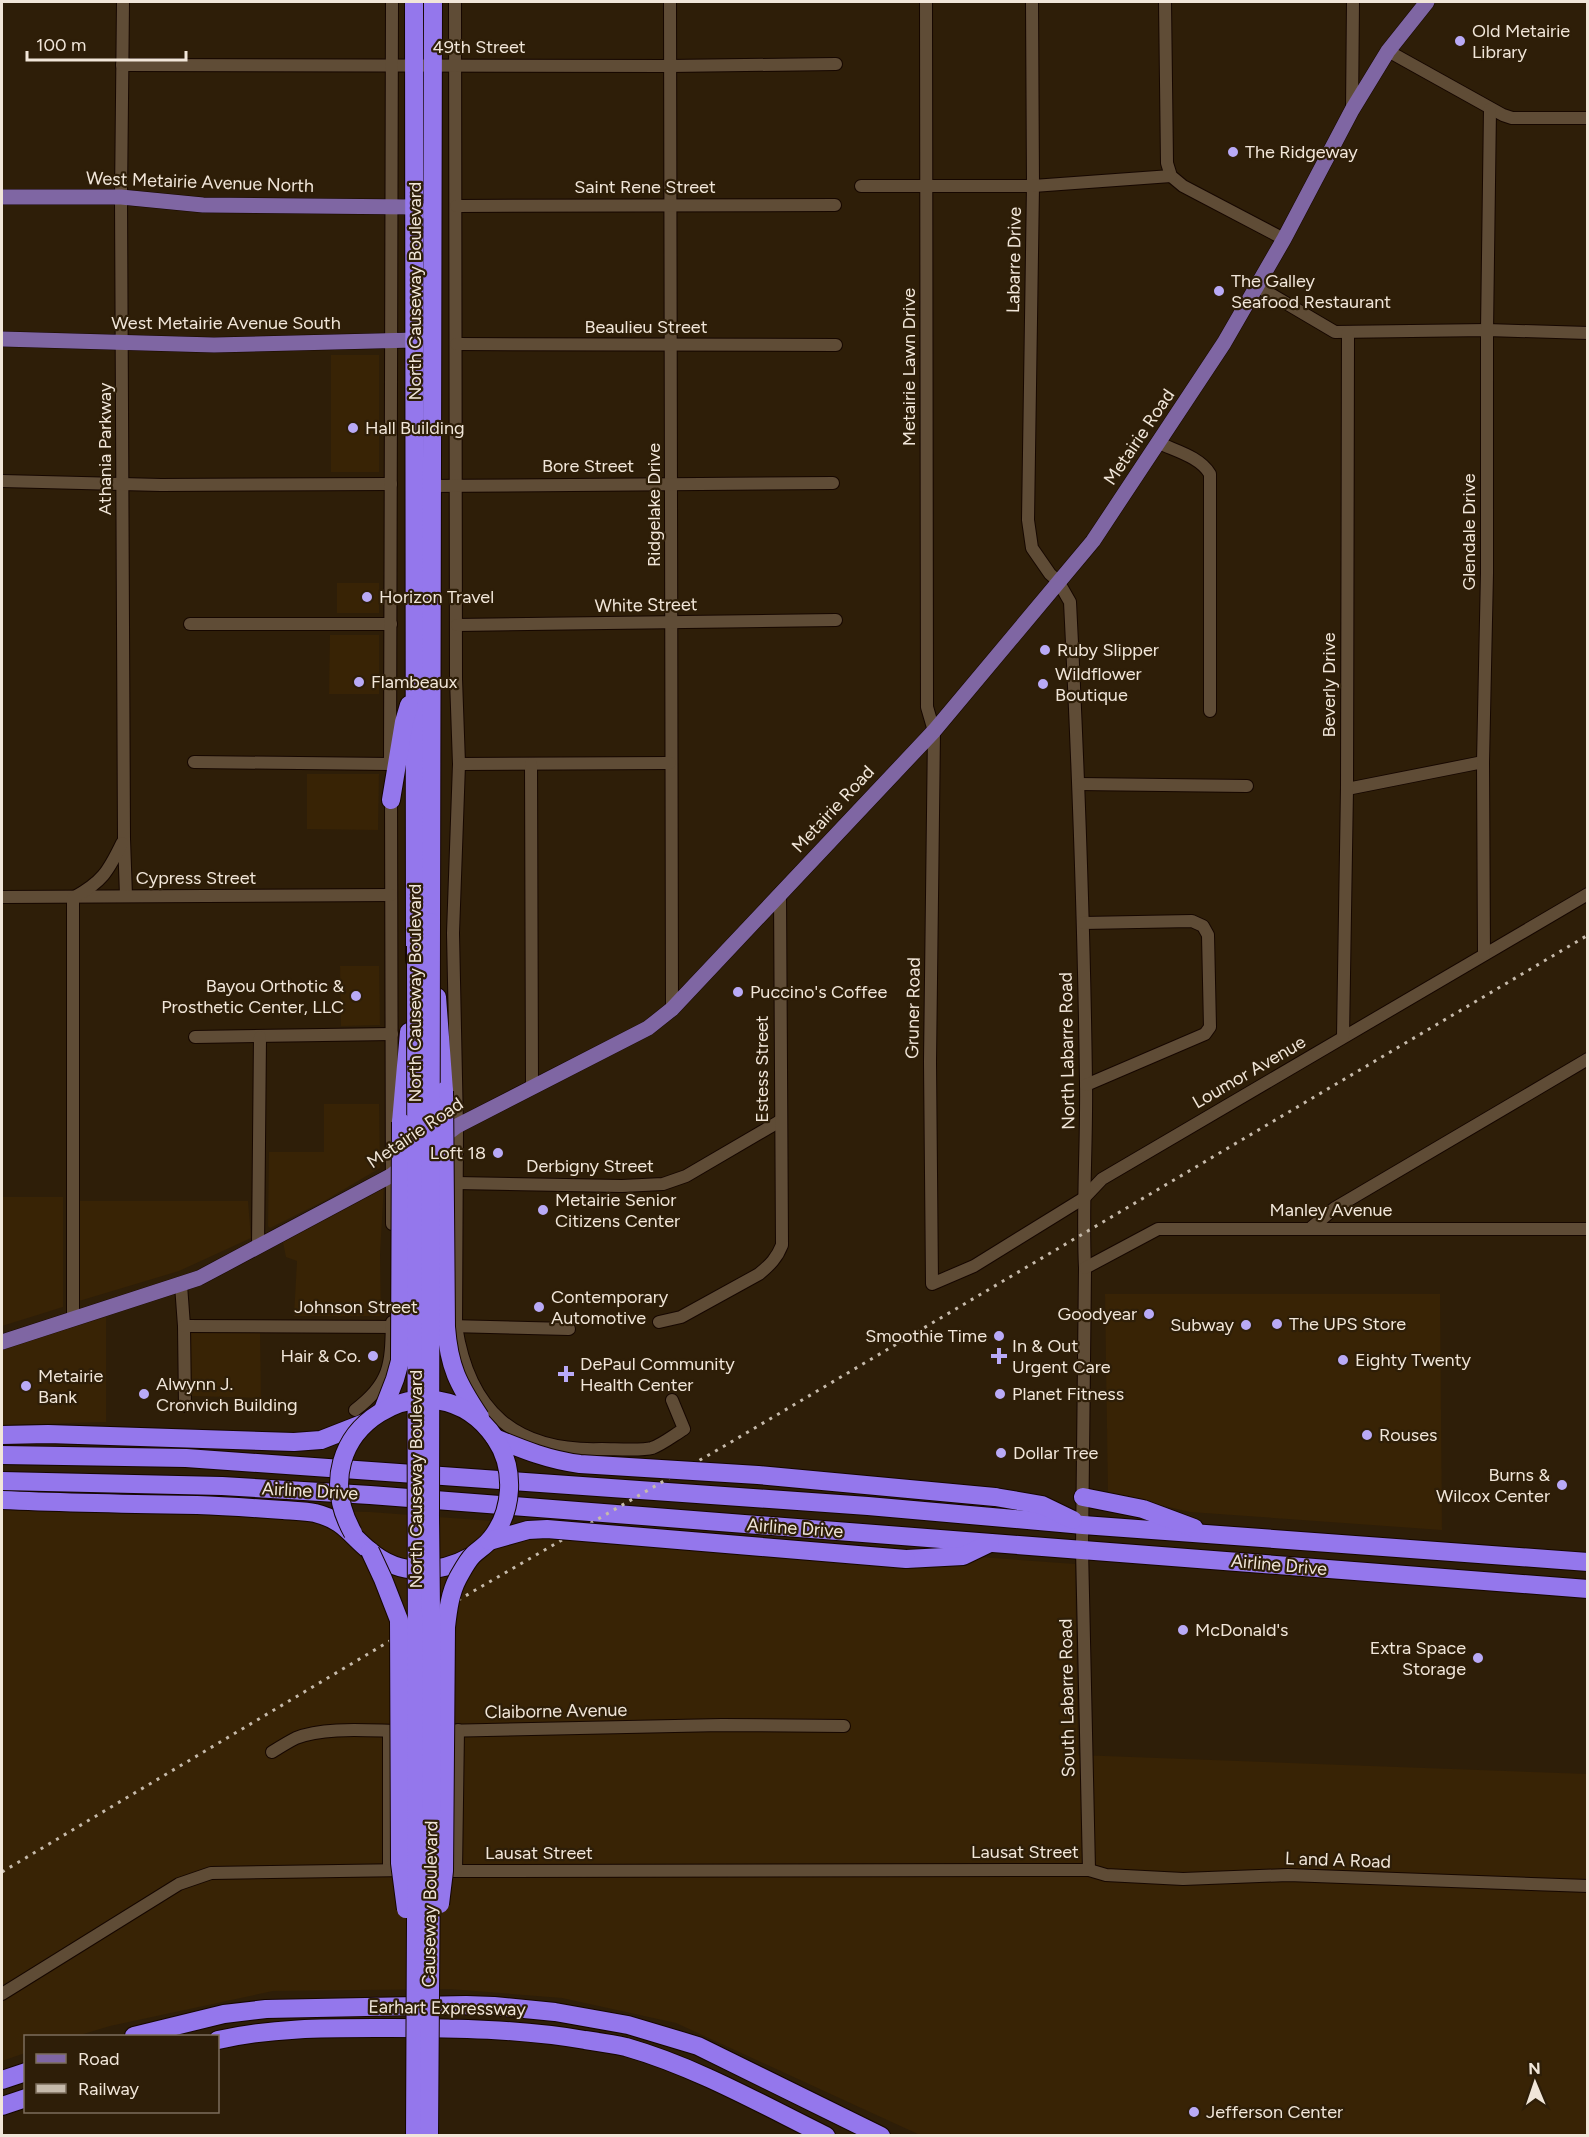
<svg xmlns="http://www.w3.org/2000/svg" width="1589" height="2137" font-family="Figtree,sans-serif">
  <rect width="100%" height="100%" fill="#2e1e08"/>
  <g fill="#382305">
    <rect x="331" y="355" width="48" height="117"/>
    <rect x="337" y="583" width="42" height="30"/>
    <path d="M 330,635 L 379,635 L 379,694 L 329,694 Z"/>
    <path d="M 307,774 L 379,774 L 378,830 L 307,829 Z"/>
    <path d="M 340,966 L 379,966 L 380,1025 L 341,1026 Z"/>
    <path d="M 324,1104 L 379,1104 L 380,1168 L 326,1200 L 270,1228 L 268,1226 L 269,1152 L 324,1152 Z"/>
    <path d="M 384,1185 L 380,1254 L 381,1316 L 294,1316 L 297,1261 L 286,1257 L 283,1242 Z"/>
    <path d="M 2,1197 L 63,1197 L 63,1307 L 2,1326 Z"/>
    <path d="M 77,1201 L 248,1201 L 251,1238 L 179,1271 L 79,1301 Z"/>
    <path d="M 1105,1294 L 1440,1294 L 1442,1530 L 1190,1512 L 1108,1493 Z"/>
    <path d="M 106,1317 L 106,1422 L 2,1425 L 2,1349 Z"/>
    <path d="M 193,1330 L 260,1330 L 261,1398 L 189,1396 L 189,1332 Z"/>
    <path d="M 2,1503 L 370,1512 L 1075,1564 L 1078,1755 L 1587,1774 L 1587,2135 L 920,2135 L 676,2023 L 562,1998 L 449,1989 L 273,1991 L 110,2026 L 77,2036 L 26,2036 L 25,2053 L 2,2061 Z"/>
  </g>
  <g fill="none" stroke-linecap="round" stroke-linejoin="round">
    <g stroke="#160700" stroke-width="14">
      <g id="minor">
        <path d="M 123,2 L 121,197 L 124,839 L 126,896"/>
        <path d="M 455,2 L 456,679 L 459,764 L 453,933 L 457,1126 L 456,1326 C 469,1411 515,1452 602,1449 C 615,1449 642,1451 652,1448 C 663,1444 674,1435 684,1429 L 672,1400"/>
        <path d="M 670,2 L 672,1009"/>
        <path d="M 926,2 L 927,707 L 934,731 L 930,1062 L 932,1284 L 974,1266 L 1084,1198 L 1102,1179 L 1588,894"/>
        <path d="M 1032,2 L 1033,186 L 1028,520 L 1032,548 L 1050,574 L 1058,581 L 1070,602 C 1078,762 1084,922 1086,1082 C 1087,1144 1082,1206 1085,1268 L 1082,1549 L 1089,1870"/>
        <path d="M 1165,2 L 1167,163 L 1171,176 L 1183,186 L 1284,239"/>
        <path d="M 1388,51 L 1503,115 L 1512,118 L 1588,118"/>
        <path d="M 122,65 L 670,66 L 836,64"/>
        <path d="M 1352,110 L 1353,2"/>
        <path d="M 861,186 L 1033,186 L 1171,176"/>
        <path d="M 456,206 L 835,205"/>
        <path d="M 1257,286 L 1335,332 L 1487,330 L 1588,333"/>
        <path d="M 456,344 L 836,345"/>
        <path d="M 1159,443 C 1176,451 1200,457 1210,474 L 1210,711"/>
        <path d="M 2,481 L 161,485 L 391,484"/>
        <path d="M 426,486 L 833,483"/>
        <path d="M 190,624 L 391,624"/>
        <path d="M 457,625 L 836,620"/>
        <path d="M 194,762 L 390,764"/>
        <path d="M 459,764 L 670,763"/>
        <path d="M 531,764 L 532,1087"/>
        <path d="M 390,765 L 392,2"/>
        <path d="M 1079,784 L 1247,786"/>
        <path d="M 1347,789 L 1483,762"/>
        <path d="M 391,794 L 392,1224"/>
        <path d="M 2,897 L 391,895"/>
        <path d="M 1083,923 L 1192,921 L 1203,926 L 1208,935 L 1210,1027 L 1205,1034 L 1086,1085"/>
        <path d="M 1484,954 L 1483,762 L 1487,573 L 1487,330 L 1490,109"/>
        <path d="M 195,1037 L 392,1034"/>
        <path d="M 1343,1037 L 1347,789 L 1348,332"/>
        <path d="M 456,1183 L 622,1186 L 663,1184 L 686,1176 L 780,1121"/>
        <path d="M 1312,1227 L 1335,1208 L 1588,1059"/>
        <path d="M 258,1247 L 260,1037"/>
        <path d="M 1085,1268 L 1158,1229 L 1588,1229"/>
        <path d="M 181,1285 L 184,1326 L 185,1406"/>
        <path d="M 73,1319 L 73,898 C 102,882 108,872 122,843"/>
        <path d="M 659,1322 L 681,1317 L 759,1274 C 770,1265 777,1258 782,1245 L 780,893"/>
        <path d="M 184,1326 L 400,1327"/>
        <path d="M 450,1326 L 569,1329"/>
        <path d="M 355,1410 C 391,1383 391,1364 392,1322"/>
        <path d="M 440,1731 L 722,1725 L 844,1726"/>
        <path d="M 272,1752 C 280,1747 288,1742 296,1738 C 325,1726 373,1731 404,1731"/>
        <path d="M 389,1870 L 389,1731"/>
        <path d="M 438,1871 L 1089,1870 L 1106,1875 L 1183,1879 L 1288,1875 L 1588,1886"/>
        <path d="M 456,1871 L 458,1730"/>
        <path d="M 2,1994 L 179,1884 L 211,1873 L 408,1870"/>
      </g>
    </g>
    <g stroke="#160700" stroke-width="16">
      <g id="major">
        <path d="M 2,197 L 121,197 L 203,205 L 414,207 L 422,211"/>
        <path d="M 2,339 L 214,345 L 415,340 L 422,335"/>
        <path d="M 437,1141 L 457,1126 L 648,1028 L 672,1009 L 934,731 L 1093,541 L 1224,343 L 1284,239 L 1352,110 L 1388,51 L 1427,2"/>
        <path d="M 2,1342 L 199,1278 L 392,1175 L 408,1162"/>
      </g>
    </g>
    <g stroke="#160700" stroke-width="20">
      <g id="highway">
        <path d="M 414,2 L 415,960"/>
        <path d="M 391,800 L 404,722 L 409,705"/>
        <path d="M 431,922 L 433,2"/>
        <path d="M 437,997 L 444,1091"/>
        <path d="M 401,1122 L 409,1032"/>
        <path d="M 2,1435 L 48,1434 L 294,1442 L 321,1440 L 367,1422"/>
        <path d="M 2,1455 L 186,1458 L 868,1506 L 1083,1525 L 1588,1562"/>
        <path d="M 2,1481 L 222,1486 L 370,1495 L 1588,1589"/>
        <path d="M 995,1497 L 1042,1505 L 1073,1520"/>
        <path d="M 1083,1497 L 1143,1509 L 1194,1528"/>
        <path d="M 2,1500 C 67,1503 132,1504 197,1505 C 226,1506 255,1508 283,1510 C 294,1511 305,1511 315,1513 C 344,1520 350,1535 370,1551 C 400,1577 439,1574 472,1556"/>
        <path d="M 906,1559 L 963,1556 L 990,1543"/>
        <path d="M 134,2036 L 224,2014 L 266,2009 L 466,2005 L 494,2006 L 555,2012 L 628,2025 L 698,2046 L 881,2136"/>
        <path d="M 218,2040 C 274,2027 333,2028 390,2028 C 455,2028 521,2029 585,2040 C 599,2042 613,2044 626,2047 C 696,2067 761,2104 826,2136"/>
        <path d="M 2,2080 L 26,2072"/>
        <path d="M 2,2106 L 26,2098"/>
      </g>
    </g>
    <use href="#minor" stroke="#5f4c36" stroke-width="12"/>
    <use href="#major" stroke="#7f66a3" stroke-width="15"/>
    <use href="#highway" stroke="#9477ec" stroke-width="18"/>
    <path stroke="#c6baab" stroke-width="3" stroke-dasharray="3 6" stroke-linecap="butt" d="M 2,1872 L 472,1592 L 726,1445 L 1588,935"/>
    <g stroke="#160700" stroke-width="20" stroke-linecap="butt">
      <g id="highway-bridge">
        <path d="M 444,1091 L 446,1327 C 449,1367 458,1384 480,1417"/>
        <path d="M 383,1410 L 395,1379 L 400,1361 L 401,1122"/>
        <path d="M 495,1438 C 524,1450 549,1460 580,1464 L 758,1475 L 995,1497"/>
        <path d="M 353,1533 C 295,1429 434,1349 495,1438 C 516,1469 513,1512 490,1540 C 485,1546 478,1550 473,1555 C 467,1561 462,1571 458,1578 C 450,1593 448,1610 446,1627 L 444,1871 L 440,1904"/>
        <path d="M 489,1541 L 528,1530 L 547,1529 L 906,1559"/>
        <path d="M 370,1551 L 383,1579 L 399,1620 L 400,1863 L 406,1909"/>
        <path d="M 415,2136 L 417,1708 L 416,946"/>
        <path d="M 429,2136 L 432,1708 L 430,1516 L 431,922"/>
      </g>
    </g>
    <use href="#highway-bridge" stroke="#9477ec" stroke-width="18"/>
  </g>
  <g fill="#b9aaf7" stroke="#2e1e08" stroke-width="2">
    <circle cx="1460" cy="41" r="6"/>
    <circle cx="1233" cy="152" r="6"/>
    <circle cx="1219" cy="291" r="6"/>
    <circle cx="353" cy="428" r="6"/>
    <circle cx="367" cy="597" r="6"/>
    <circle cx="1045" cy="650" r="6"/>
    <circle cx="359" cy="682" r="6"/>
    <circle cx="1043" cy="684" r="6"/>
    <circle cx="738" cy="992" r="6"/>
    <circle cx="356" cy="996" r="6"/>
    <circle cx="498" cy="1153" r="6"/>
    <circle cx="543" cy="1210" r="6"/>
    <circle cx="539" cy="1307" r="6"/>
    <circle cx="1149" cy="1314" r="6"/>
    <circle cx="1277" cy="1324" r="6"/>
    <circle cx="1246" cy="1325" r="6"/>
    <circle cx="999" cy="1336" r="6"/>
    <circle cx="373" cy="1356" r="6"/>
    <path d="M996 1347h6v6h6v6h-6v6h-6v-6h-6v-6h6z"/>
    <circle cx="1343" cy="1360" r="6"/>
    <path d="M563 1365h6v6h6v6h-6v6h-6v-6h-6v-6h6z"/>
    <circle cx="26" cy="1386" r="6"/>
    <circle cx="144" cy="1394" r="6"/>
    <circle cx="1000" cy="1394" r="6"/>
    <circle cx="1367" cy="1435" r="6"/>
    <circle cx="1001" cy="1453" r="6"/>
    <circle cx="1562" cy="1485" r="6"/>
    <circle cx="1183" cy="1630" r="6"/>
    <circle cx="1478" cy="1658" r="6"/>
    <circle cx="1194" cy="2112" r="6"/>
  </g>
  <g text-anchor="middle" stroke-width="4.5" stroke-linejoin="round" paint-order="stroke">
    <g font-size="18" fill="#f1e6d9" stroke="#2e1e08" text-anchor="start">
      <text x="1472" y="37">Old Metairie<tspan x="1472" dy="21">Library</tspan></text>
      <text x="1245" y="158">The Ridgeway</text>
      <text x="1231" y="287">The Galley<tspan x="1231" dy="21">Seafood Restaurant</tspan></text>
      <text x="365" y="434">Hall Building</text>
      <text x="379" y="603">Horizon Travel</text>
      <text x="1057" y="656">Ruby Slipper</text>
      <text x="1055" y="680">Wildflower<tspan x="1055" dy="21">Boutique</tspan></text>
      <text x="371" y="688">Flambeaux</text>
      <text x="344" y="992" text-anchor="end">Bayou Orthotic &amp;<tspan x="344" dy="21">Prosthetic Center, LLC</tspan></text>
      <text x="750" y="998">Puccino's Coffee</text>
      <text x="486" y="1159" text-anchor="end">Loft 18</text>
      <text x="555" y="1206">Metairie Senior<tspan x="555" dy="21">Citizens Center</tspan></text>
      <text x="551" y="1303">Contemporary<tspan x="551" dy="21">Automotive</tspan></text>
      <text x="1137" y="1320" text-anchor="end">Goodyear</text>
      <text x="1289" y="1330">The UPS Store</text>
      <text x="1234" y="1331" text-anchor="end">Subway</text>
      <text x="987" y="1342" text-anchor="end">Smoothie Time</text>
      <text x="1012" y="1352">In &amp; Out<tspan x="1012" dy="21">Urgent Care</tspan></text>
      <text x="361" y="1362" text-anchor="end">Hair &amp; Co.</text>
      <text x="1355" y="1366">Eighty Twenty</text>
      <text x="580" y="1370">DePaul Community<tspan x="580" dy="21">Health Center</tspan></text>
      <text x="38" y="1382">Metairie<tspan x="38" dy="21">Bank</tspan></text>
      <text x="156" y="1390">Alwynn J.<tspan x="156" dy="21">Cronvich Building</tspan></text>
      <text x="1012" y="1400">Planet Fitness</text>
      <text x="1379" y="1441">Rouses</text>
      <text x="1013" y="1459">Dollar Tree</text>
      <text x="1550" y="1481" text-anchor="end">Burns &amp;<tspan x="1550" dy="21">Wilcox Center</tspan></text>
      <text x="1195" y="1636">McDonald's</text>
      <text x="1466" y="1654" text-anchor="end">Extra Space<tspan x="1466" dy="21">Storage</tspan></text>
      <text x="1206" y="2118">Jefferson Center</text>
    </g>
    <g font-size="18" fill="#f1e6d9" stroke="#2e1e08">
      <text x="479" y="53">49th Street</text>
      <text transform="translate(200 182) rotate(2)" y="6">West Metairie Avenue North</text>
      <text x="645" y="193">Saint Rene Street</text>
      <text transform="translate(1014 260) rotate(-89)" y="6">Labarre Drive</text>
      <text transform="translate(415 291) rotate(-90)" y="6">North Causeway Boulevard</text>
      <text x="226" y="329">West Metairie Avenue South</text>
      <text x="646" y="333">Beaulieu Street</text>
      <text transform="translate(909 367) rotate(-90)" y="6">Metairie Lawn Drive</text>
      <text transform="translate(1139 437) rotate(-56)" y="6">Metairie Road</text>
      <text transform="translate(105 449) rotate(-90)" y="6">Athania Parkway</text>
      <text x="588" y="472">Bore Street</text>
      <text transform="translate(654 505) rotate(-90)" y="6">Ridgelake Drive</text>
      <text transform="translate(1469 532) rotate(-90)" y="6">Glendale Drive</text>
      <text transform="translate(646 605) rotate(-1)" y="6">White Street</text>
      <text transform="translate(1329 685) rotate(-90)" y="6">Beverly Drive</text>
      <text transform="translate(833 809) rotate(-47)" y="6">Metairie Road</text>
      <text x="196" y="884">Cypress Street</text>
      <text transform="translate(415 993) rotate(-90)" y="6">North Causeway Boulevard</text>
      <text transform="translate(913 1008) rotate(-89)" y="6">Gruner Road</text>
      <text transform="translate(1067 1051) rotate(-91)" y="6">North Labarre Road</text>
      <text transform="translate(762 1069) rotate(-90)" y="6">Estess Street</text>
      <text transform="translate(1249 1072) rotate(-30)" y="6">Loumor Avenue</text>
      <text transform="translate(415 1133) rotate(-34)" y="6">Metairie Road</text>
      <text x="590" y="1172">Derbigny Street</text>
      <text x="1331" y="1216">Manley Avenue</text>
      <text x="356" y="1313">Johnson Street</text>
      <text transform="translate(416 1479) rotate(-90)" y="6">North Causeway Boulevard</text>
      <text transform="translate(310 1491) rotate(3)" y="6">Airline Drive</text>
      <text transform="translate(795 1528) rotate(4)" y="6">Airline Drive</text>
      <text transform="translate(1279 1565) rotate(5)" y="6">Airline Drive</text>
      <text transform="translate(1067 1698) rotate(-91)" y="6">South Labarre Road</text>
      <text transform="translate(556 1711) rotate(-1)" y="6">Claiborne Avenue</text>
      <text x="1025" y="1858">Lausat Street</text>
      <text x="539" y="1859">Lausat Street</text>
      <text transform="translate(1338 1860) rotate(2)" y="6">L and A Road</text>
      <text transform="translate(430 1904) rotate(-89)" y="6">Causeway Boulevard</text>
      <text transform="translate(447 2008) rotate(1)" y="6">Earhart Expressway</text>
    </g>
  </g>
  <rect width="1589" height="2137" fill="none" stroke="#f1e6d9" stroke-width="6"/>
  <rect x="24" y="2035" width="195" height="78" fill="#2e1e08" stroke="#7c6e5c" stroke-width="1.5"/>
  <rect x="36" y="2054" width="30" height="9" fill="#7f66a3" stroke="#7c6e5c" stroke-width="1.5"/>
  <text x="78" y="2065" font-size="18" fill="#f1e6d9">Road</text>
  <rect x="36" y="2084" width="30" height="9" fill="#c6baab" stroke="#7c6e5c" stroke-width="1.5"/>
  <text x="78" y="2095" font-size="18" fill="#f1e6d9">Railway</text>
  <g transform="translate(1535 2083) rotate(358)" stroke="#2e1e08" stroke-width="4.5" paint-order="stroke">
  <path d="M0-4.5L10 22L0 15L-10 22Z" fill="#f1e6d9"/>
  <text y="-9" font-size="16" font-weight="bold" text-anchor="middle" fill="#f1e6d9">N</text>
  </g>
  <path d="M27 51v9h159v-9" fill="none" stroke="#f1e6d9" stroke-width="3"/>
  <text x="36" y="51" font-size="18" fill="#f1e6d9" stroke="#2e1e08" stroke-width="4.5" paint-order="stroke">100 m</text>
</svg>
